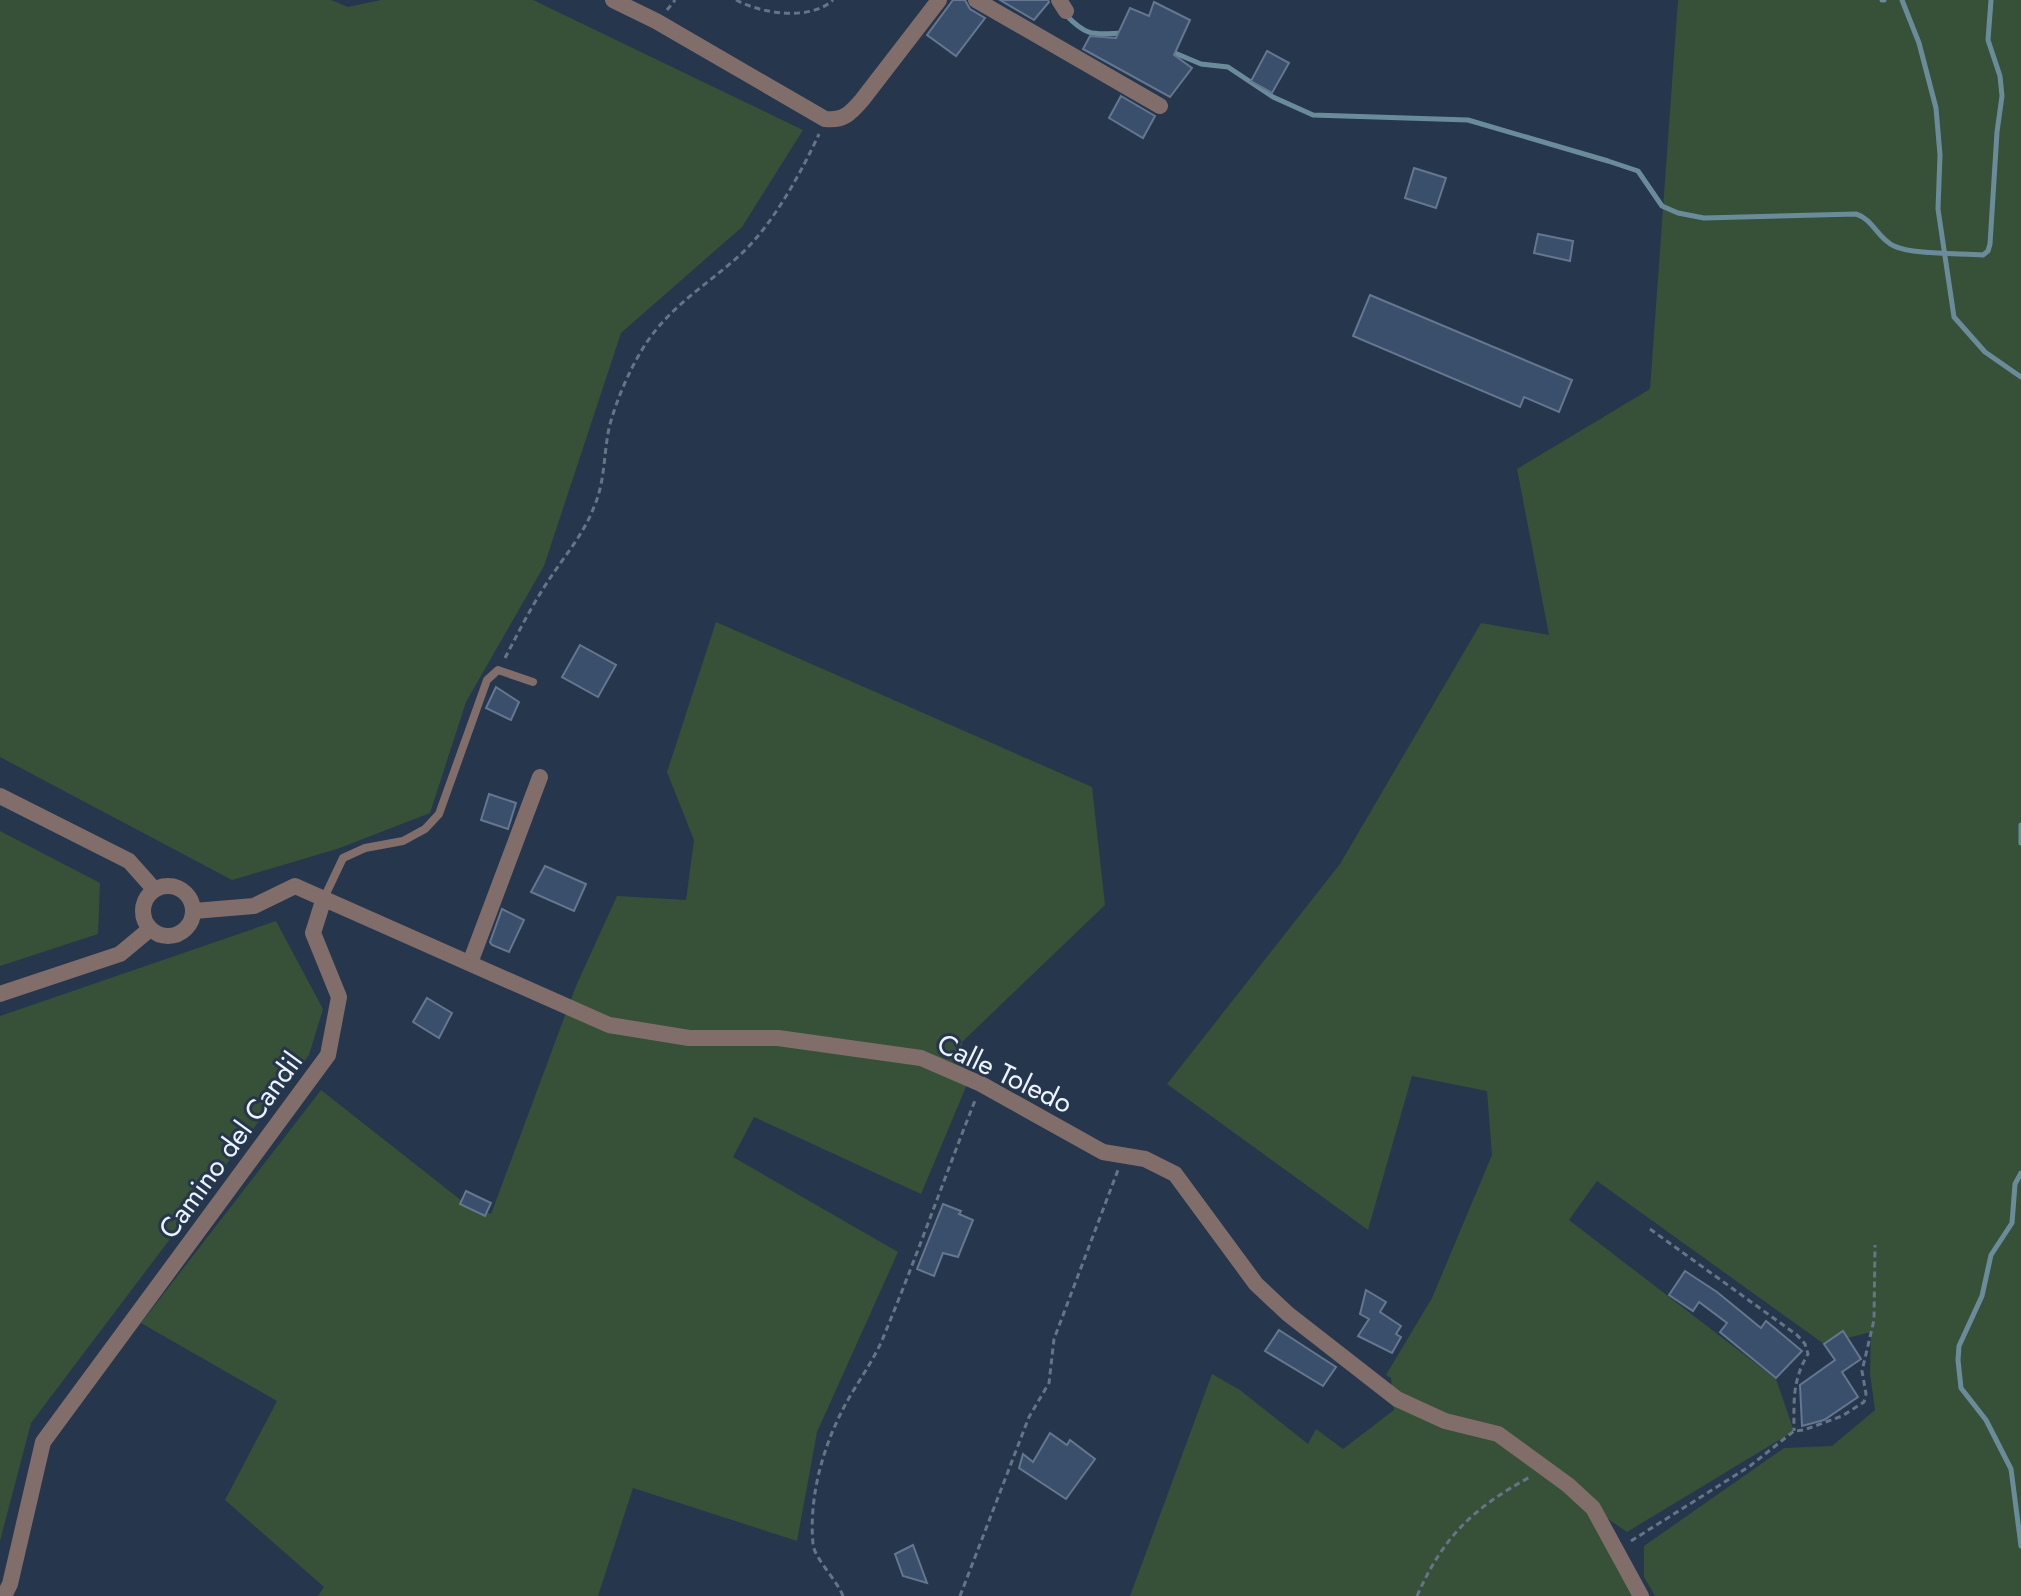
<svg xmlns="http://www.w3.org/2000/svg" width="2021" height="1596" font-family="Jost,sans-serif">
  <rect width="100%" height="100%" fill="#26364c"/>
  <g fill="#365138">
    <path d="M 0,0 L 331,0 L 348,7 L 381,0 L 533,0 L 803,130 L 742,227 L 621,333 L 544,566 L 466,702 L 430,813 L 337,849 L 232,880 L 0,757 Z"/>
    <path d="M 1678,0 L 2021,0 L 2021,1596 L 1655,1596 L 1644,1577 L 1644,1546 L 1784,1448 L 1832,1446 L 1875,1410 L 1870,1374 L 1871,1332 L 1824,1344 L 1597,1181 L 1569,1220 L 1776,1379 L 1794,1431 L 1627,1532 L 1595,1510 L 1641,1596 L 1130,1596 L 1212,1374 L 1240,1390 L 1308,1444 L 1316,1429 L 1343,1449 L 1394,1410 L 1391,1378 L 1386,1375 L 1432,1298 L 1492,1155 L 1487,1091 L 1412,1076 L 1368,1230 L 1167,1084 L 1340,864 L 1481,623 L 1549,635 L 1517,469 L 1650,389 Z"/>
    <path d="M 716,622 L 1092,787 L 1105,905 L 962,1042 L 966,1087 L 921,1194 L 754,1117 L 733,1157 L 898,1252 L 817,1432 L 797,1541 L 633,1488 L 598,1596 L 318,1596 L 324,1587 L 225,1500 L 277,1401 L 141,1323 L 321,1090 L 462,1201 L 491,1214 L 576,986 L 617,896 L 686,900 L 694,840 L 667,772 Z"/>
    <path d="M 0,831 L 100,883 L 98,934 L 0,966 Z"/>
    <path d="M 276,921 L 323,1009 L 309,1055 L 31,1423 L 0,1541 L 0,1016 Z"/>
  </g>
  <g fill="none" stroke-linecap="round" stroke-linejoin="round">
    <g stroke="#6a8c9a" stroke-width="5">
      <path d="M 1882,0 L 1884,0"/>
      <path d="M 1902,0 L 1919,43 L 1936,108 L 1940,155 L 1938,209 L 1954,317 L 1985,352 L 2021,377"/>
      <path d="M 1066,15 C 1088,38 1094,34 1124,33"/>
      <path d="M 1170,51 L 1201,64 L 1228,67 L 1273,97 L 1313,115 L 1468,120 L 1608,161 L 1638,171 L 1662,206 L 1678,213 L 1704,218 L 1856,214 C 1873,219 1878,239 1894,246 C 1912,255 1962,253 1983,255 L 1988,251 L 1990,244 L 1997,132 L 2002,96 L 2000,76 L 1988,40 L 1991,0"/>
      <path d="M 2021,825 L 2021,843"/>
      <path d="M 2021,1173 L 2015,1184 L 2012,1223 L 1991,1255 L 1982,1296 L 1959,1346 L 1958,1360 L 1961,1388 L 1986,1420 L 2011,1469 L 2021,1546"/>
    </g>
  </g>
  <g fill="#3a4f6b" stroke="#657790" stroke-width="2">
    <path d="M 953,0 L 965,0 L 970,9 L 985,18 L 956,56 L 927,35 Z"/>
    <path d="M 1000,0 L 1048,0 L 1049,2 L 1034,20 Z"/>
    <path d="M 1154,2 L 1190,20 L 1174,55 L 1192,68 L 1170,97 L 1083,49 L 1090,36 L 1116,38 L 1130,8 L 1149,16 Z"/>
    <path d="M 1267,51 L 1289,63 L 1272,93 L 1251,81 Z"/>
    <path d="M 1121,96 L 1155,116 L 1143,138 L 1109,118 Z"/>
    <path d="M 1414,168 L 1446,178 L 1436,208 L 1405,198 Z"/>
    <path d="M 1538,234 L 1573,241 L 1570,261 L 1534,253 Z"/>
    <path d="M 1370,295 L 1572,380 L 1559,412 L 1524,397 L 1520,407 L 1353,336 Z"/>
    <path d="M 580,645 L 616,665 L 598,697 L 562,677 Z"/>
    <path d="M 496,687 L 519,702 L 511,720 L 486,708 Z"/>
    <path d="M 489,794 L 516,803 L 508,829 L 481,820 Z"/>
    <path d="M 545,866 L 586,884 L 574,911 L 531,892 Z"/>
    <path d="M 502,909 L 524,920 L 509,952 L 492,945 L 490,942 Z"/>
    <path d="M 427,998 L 452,1013 L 439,1038 L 413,1022 Z"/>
    <path d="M 466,1191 L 491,1203 L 485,1216 L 460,1204 Z"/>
    <path d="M 943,1204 L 961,1211 L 959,1214 L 973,1220 L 958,1257 L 943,1253 L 934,1276 L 917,1269 Z"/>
    <path d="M 1685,1271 L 1717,1292 L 1761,1328 L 1766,1321 L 1802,1351 L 1776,1378 L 1720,1332 L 1727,1323 L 1699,1302 L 1693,1311 L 1669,1295 Z"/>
    <path d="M 1366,1290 L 1386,1302 L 1380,1312 L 1401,1326 L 1396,1334 L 1401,1337 L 1392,1353 L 1358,1336 L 1369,1319 L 1360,1314 Z"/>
    <path d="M 1279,1330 L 1336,1367 L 1323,1386 L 1265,1351 Z"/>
    <path d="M 1843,1331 L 1861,1359 L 1842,1372 L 1858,1397 L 1824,1420 L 1802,1426 L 1800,1385 L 1835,1360 L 1824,1344 Z"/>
    <path d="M 1050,1433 L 1067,1445 L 1070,1440 L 1095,1459 L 1066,1499 L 1019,1468 L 1023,1454 L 1033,1462 Z"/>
    <path d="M 913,1545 L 927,1583 L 903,1576 L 895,1554 Z"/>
  </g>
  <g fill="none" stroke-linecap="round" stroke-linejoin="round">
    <g stroke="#667487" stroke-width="3" stroke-dasharray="6 4" stroke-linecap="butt">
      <path d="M 736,0 C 762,14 811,21 833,0"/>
      <path d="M 667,10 L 675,0"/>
      <path d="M 505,658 C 517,635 529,611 543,589 C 560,561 582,538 594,507 C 606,479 603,453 610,424 C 618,396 631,366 647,342 C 672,305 708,284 740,255 C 772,226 801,173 819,134"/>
      <path d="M 1650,1229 L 1797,1335 L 1805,1344 L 1808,1354 C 1792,1381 1794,1401 1794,1431"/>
      <path d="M 1631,1541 L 1750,1466 L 1794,1431 L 1804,1430 L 1842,1416 L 1864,1402 L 1866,1394 L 1862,1371 L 1874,1320 L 1875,1245"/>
      <path d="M 843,1596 C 837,1580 814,1558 813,1544 C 809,1500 821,1453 841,1413 C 854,1386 874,1362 885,1333 C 917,1256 945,1176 976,1098"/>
      <path d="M 960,1596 L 1029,1417 L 1049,1383 L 1054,1339 L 1118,1170"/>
      <path d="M 1417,1596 C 1443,1537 1473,1508 1530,1477"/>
    </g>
    <path stroke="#816e6a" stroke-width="8" d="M 324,898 L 343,858 L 365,848 L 403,841 L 425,829 L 439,814 L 487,680 L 498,670 L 533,682"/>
    <g stroke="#816e6a" stroke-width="16">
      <path d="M 613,0 L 656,21 L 825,119 C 843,121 850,114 862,100 L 939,0"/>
      <path d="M 976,0 L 1160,106"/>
      <path d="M 1059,0 L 1066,11"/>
      <path d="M 0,796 L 129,861 L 154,889"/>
      <circle cx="168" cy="911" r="25"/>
      <path d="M 194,911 L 254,906 L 295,886 L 609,1025 L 689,1038 L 778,1038 L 921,1058 L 981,1084 L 1103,1152 L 1145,1159 L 1175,1174 L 1256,1284 L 1288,1314 L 1397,1399 L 1445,1421 L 1498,1434 L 1568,1485 L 1593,1508 L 1641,1596"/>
      <path d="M 470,963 L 540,777"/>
      <path d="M 0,994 L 120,954 L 150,929"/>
      <path d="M 4,1596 L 10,1584 L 43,1442 L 328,1055 L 339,997 L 313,933 L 324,898"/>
    </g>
  </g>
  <g text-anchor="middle" stroke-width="6" stroke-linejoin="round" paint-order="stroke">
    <g font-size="28" fill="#ebf3ff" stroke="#26364c">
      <text transform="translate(1005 1073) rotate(26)" y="10">Calle Toledo</text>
      <text transform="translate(230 1145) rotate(-54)" y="10">Camino del Candil</text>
    </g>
  </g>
</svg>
